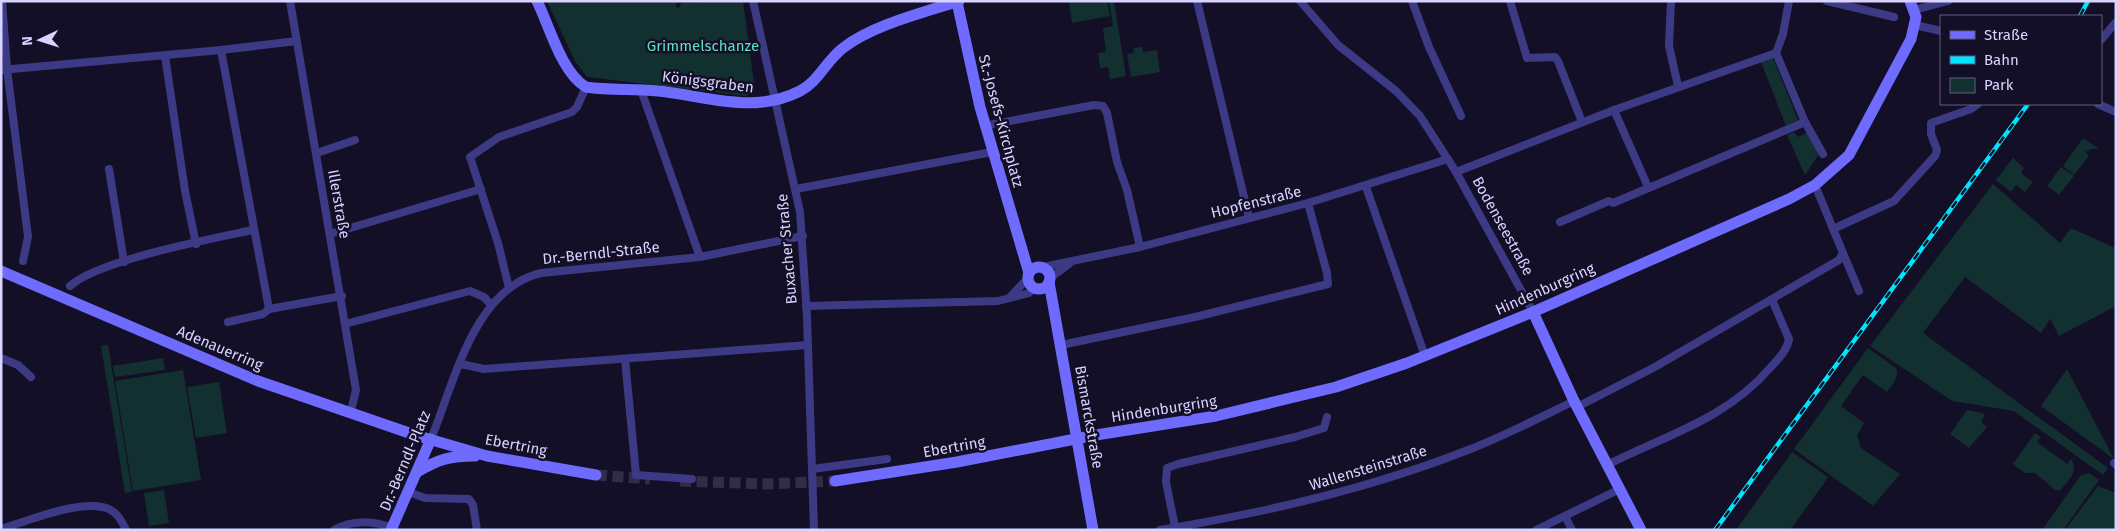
<svg xmlns="http://www.w3.org/2000/svg" width="2117" height="531" font-family="'Fira Sans',sans-serif">
  <rect width="100%" height="100%" fill="#130f26"/>
  <g fill="#12302f">
    <path d="M 547,1 L 677,1 L 676,7 L 679,8 L 681,3 L 743,1 L 755,91 L 746,96 L 587,77 L 575,61 Z"/>
    <path d="M 1069,1 L 1107,1 L 1110,16 L 1072,23 Z"/>
    <path d="M 1109,1 L 1114,1 L 1126,76 L 1110,79 L 1108,67 L 1100,68 L 1098,53 L 1106,52 L 1103,28 L 1113,26 Z"/>
    <path d="M 1142,47 L 1143,52 L 1157,50 L 1160,72 L 1131,77 L 1127,54 L 1134,53 L 1133,48 Z"/>
    <path d="M 1773,58 L 1798,120 L 1786,126 L 1761,62 Z"/>
    <path d="M 1794,132 L 1798,137 L 1808,132 L 1819,154 L 1805,175 L 1787,135 Z"/>
    <path d="M 2083,138 L 2099,149 L 2092,149 L 2085,152 L 2089,156 L 2074,175 L 2063,166 Z"/>
    <path d="M 2013,158 L 2024,168 L 2021,173 L 2033,182 L 2025,192 L 2016,185 L 2011,192 L 1996,180 Z"/>
    <path d="M 2061,167 L 2074,176 L 2059,195 L 2047,186 Z"/>
    <path d="M 1993,184 L 2060,243 L 2071,228 L 2113,247 L 2116,241 L 2116,306 L 2059,336 L 2050,319 L 2041,333 L 1965,277 L 1923,333 L 2108,468 L 2103,475 L 2014,411 L 1952,401 L 1870,346 Z"/>
    <path d="M 108,345 L 132,492 L 125,493 L 101,346 Z"/>
    <path d="M 1868,348 L 1896,368 C 1900,378 1892,384 1887,392 L 1863,375 L 1841,406 L 1864,423 L 1857,436 L 1861,448 L 1900,474 L 1873,506 L 1794,449 Z"/>
    <path d="M 163,358 L 165,370 L 115,377 L 113,366 Z"/>
    <path d="M 2067,369 L 2114,459 L 2041,406 Z"/>
    <path d="M 183,370 L 201,480 L 133,491 L 115,381 Z"/>
    <path d="M 219,382 L 227,433 L 196,438 L 187,387 Z"/>
    <path d="M 1967,410 L 1983,413 L 1985,415 L 1981,422 L 1987,427 L 1969,448 L 1950,434 Z"/>
    <path d="M 2035,433 L 2041,437 L 2037,442 L 2067,464 L 2071,459 C 2079,470 2069,481 2060,490 L 2055,490 L 2035,473 L 2025,473 L 2013,464 Z"/>
    <path d="M 1792,452 L 1828,477 L 1825,482 L 1790,530 L 1736,530 Z"/>
    <path d="M 2089,473 L 2099,480 L 2063,530 L 2042,530 L 2081,475 Z"/>
    <path d="M 2098,486 L 2116,493 L 2116,530 L 2065,530 Z"/>
    <path d="M 164,490 L 169,523 L 149,526 L 144,493 Z"/>
  </g>
  <g fill="none" stroke-linecap="round" stroke-linejoin="round">
    <g stroke="#312d47" stroke-width="11" stroke-dasharray="11 5.5" stroke-linecap="butt">
      <path d="M 596,475 L 650,479"/>
      <path d="M 680,481 L 767,484 L 835,481"/>
    </g>
    <g stroke="#3d3a85" stroke-width="8">
      <path d="M 2,1 L 7,69 L 28,237 L 23,261"/>
      <path d="M 290,1 L 356,390 L 351,411"/>
      <path d="M 753,1 L 800,212 L 807,317 L 814,530"/>
      <path d="M 1197,1 L 1249,218"/>
      <path d="M 1300,1 L 1338,45 L 1396,91 L 1420,116 L 1456,172 L 1533,312"/>
      <path d="M 1412,1 L 1429,47 L 1461,116"/>
      <path d="M 1510,1 L 1527,58 L 1555,57 L 1558,61 L 1582,122"/>
      <path d="M 1671,1 L 1669,46 L 1678,86"/>
      <path d="M 1789,1 L 1783,34 L 1776,53 L 1805,122 L 1823,154"/>
      <path d="M 1827,1 L 1894,17"/>
      <path d="M 1914,10 L 1948,1"/>
      <path d="M 1915,25 L 1941,31"/>
      <path d="M 2101,40 L 2116,22"/>
      <path d="M 221,50 L 269,309"/>
      <path d="M 165,56 L 185,191 L 196,244"/>
      <path d="M 1,70 L 221,50 L 297,41"/>
      <path d="M 641,90 L 700,257"/>
      <path d="M 2098,104 L 2116,112"/>
      <path d="M 1614,110 L 1648,187"/>
      <path d="M 984,126 L 1094,105 L 1103,106 L 1107,113 L 1117,162 L 1127,190 L 1140,247"/>
      <path d="M 317,153 L 355,140"/>
      <path d="M 109,169 L 124,262"/>
      <path d="M 1456,172 L 1614,110 L 1776,53"/>
      <path d="M 1366,187 L 1425,356"/>
      <path d="M 796,189 L 992,152"/>
      <path d="M 1560,222 L 1609,201 L 1613,203 L 1805,122"/>
      <path d="M 1833,229 L 1894,201 L 1935,156 L 1937,150 L 1931,134 L 1931,123 L 1971,109 L 1978,104"/>
      <path d="M 330,234 L 481,189"/>
      <path d="M 1843,253 L 1859,291"/>
      <path d="M 1043,267 L 1140,247 L 1308,203 L 1448,159"/>
      <path d="M 1050,278 L 1069,264"/>
      <path d="M 70,286 C 99,260 211,239 253,230"/>
      <path d="M 509,288 L 498,243 L 470,157 L 499,137 L 572,112 L 577,107 L 586,87"/>
      <path d="M 1011,296 L 1028,278"/>
      <path d="M 806,306 L 998,301 L 1029,293 L 1034,288"/>
      <path d="M 228,322 L 263,314 L 269,309 L 342,296"/>
      <path d="M 345,324 L 470,291 L 484,297 L 491,305"/>
      <path d="M 1061,345 L 1195,317 L 1328,284 L 1327,273 L 1308,203"/>
      <path d="M 1,358 L 18,365 L 31,377"/>
      <path d="M 625,359 L 636,475 L 692,479"/>
      <path d="M 461,364 L 484,369 L 808,345"/>
      <path d="M 1577,407 L 1653,368 L 1839,260 L 1843,253 L 1815,185"/>
      <path d="M 431,439 C 454,384 473,289 541,273 L 700,257 L 803,236"/>
      <path d="M 2114,463 L 2116,465"/>
      <path d="M 1607,465 C 1666,435 1725,420 1770,368 C 1778,359 1787,351 1789,339 L 1772,300"/>
      <path d="M 812,469 L 887,459"/>
      <path d="M 408,492 L 425,498 L 469,499 L 473,505 L 477,530"/>
      <path d="M 1565,516 L 1572,530"/>
      <path d="M 1175,527 L 1166,482 L 1167,468 L 1178,464 L 1295,437 L 1324,428 L 1327,417"/>
      <path d="M 1,529 C 27,521 76,501 102,507 C 115,509 121,519 126,530"/>
      <path d="M 334,530 C 352,520 373,520 392,528"/>
      <path d="M 1160,530 C 1264,513 1369,489 1468,450 C 1504,436 1539,418 1574,401"/>
      <path d="M 1536,530 L 1620,489"/>
    </g>
    <g stroke="#6f6bff" stroke-width="11">
      <path d="M 537,1 C 549,25 562,74 586,87 C 610,91 634,88 658,91 C 707,96 753,115 800,91 C 818,82 826,61 843,48 C 873,25 922,13 959,1"/>
      <path d="M 957,2 L 980,107 L 1029,273"/>
      <circle cx="1039" cy="278" r="11"/>
      <path d="M 1,271 L 258,381 L 415,435 L 487,456 L 596,475"/>
      <path d="M 1049,282 L 1093,530"/>
      <path d="M 1533,312 L 1574,401 L 1641,530"/>
      <path d="M 417,472 C 439,459 450,456 475,456"/>
      <path d="M 835,481 L 957,462 L 1096,435 L 1216,416 L 1336,387 L 1407,363 L 1533,312 L 1789,199 L 1815,185 L 1849,155 L 1911,39 L 1916,17 L 1910,1"/>
      <path d="M 391,530 L 431,439"/>
    </g>
    <g stroke="#00e5ff" stroke-width="4.5">
      <g id="rail">
        <path d="M 2080,16 L 2088,1"/>
        <path d="M 1715,530 L 2028,104"/>
      </g>
    </g>
    <use href="#rail" stroke="#130f26" stroke-width="2.5" stroke-dasharray="8" stroke-linecap="butt"/>
  </g>
  <g text-anchor="middle" stroke-width="5" stroke-linejoin="round" paint-order="stroke">
    <g font-size="15" fill="#5fe0c0" stroke="#130f26">
      <text x="703" y="51">Grimmelschanze</text>
    </g>
    <g font-size="15" fill="#d9d4ff" stroke="#130f26">
      <text transform="translate(708 82) rotate(7)" y="5">Königsgraben</text>
      <text transform="translate(1001 121) rotate(75)" y="5">St.-Josefs-Kirchplatz</text>
      <text transform="translate(1256 202) rotate(-14)" y="5">Hopfenstraße</text>
      <text transform="translate(339 204) rotate(80)" y="5">Illerstraße</text>
      <text transform="translate(1503 226) rotate(61)" y="5">Bodenseestraße</text>
      <text transform="translate(787 249) rotate(-95)" y="5">Buxacher Straße</text>
      <text transform="translate(601 253) rotate(-6)" y="5">Dr.-Berndl-Straße</text>
      <text transform="translate(1545 289) rotate(-24)" y="5">Hindenburgring</text>
      <text transform="translate(220 348) rotate(23)" y="5">Adenauerring</text>
      <text transform="translate(1164 409) rotate(-9)" y="5">Hindenburgring</text>
      <text transform="translate(1089 417) rotate(80)" y="5">Bismarckstraße</text>
      <text transform="translate(516 445) rotate(11)" y="5">Ebertring</text>
      <text transform="translate(954 447) rotate(-10)" y="5">Ebertring</text>
      <text transform="translate(405 461) rotate(-67)" y="5">Dr.-Berndl-Platz</text>
      <text transform="translate(1368 468) rotate(-17)" y="5">Wallensteinstraße</text>
    </g>
  </g>
  <rect width="2117" height="531" fill="none" stroke="#d9d4ff" stroke-width="5"/>
  <rect x="1940" y="15" width="162" height="90" fill="#130f26" stroke="#625e7d"/>
  <rect x="1950" y="31" width="25" height="8" fill="#6f6bff" stroke="#625e7d"/>
  <text x="1984" y="40" font-size="15" fill="#d9d4ff">Straße</text>
  <rect x="1950" y="56" width="25" height="8" fill="#00e5ff" stroke="#625e7d"/>
  <text x="1984" y="65" font-size="15" fill="#d9d4ff">Bahn</text>
  <rect x="1950" y="78" width="25" height="15" fill="#12302f" stroke="#625e7d"/>
  <text x="1984" y="90" font-size="15" fill="#d9d4ff">Park</text>
  <g transform="translate(40 40) rotate(266)" stroke="#130f26" stroke-width="4" paint-order="stroke">
  <path d="M0-4L9 19L0 12L-9 19Z" fill="#d9d4ff"/>
  <text y="-8" font-size="14" font-weight="bold" text-anchor="middle" fill="#d9d4ff">N</text>
  </g>
</svg>
